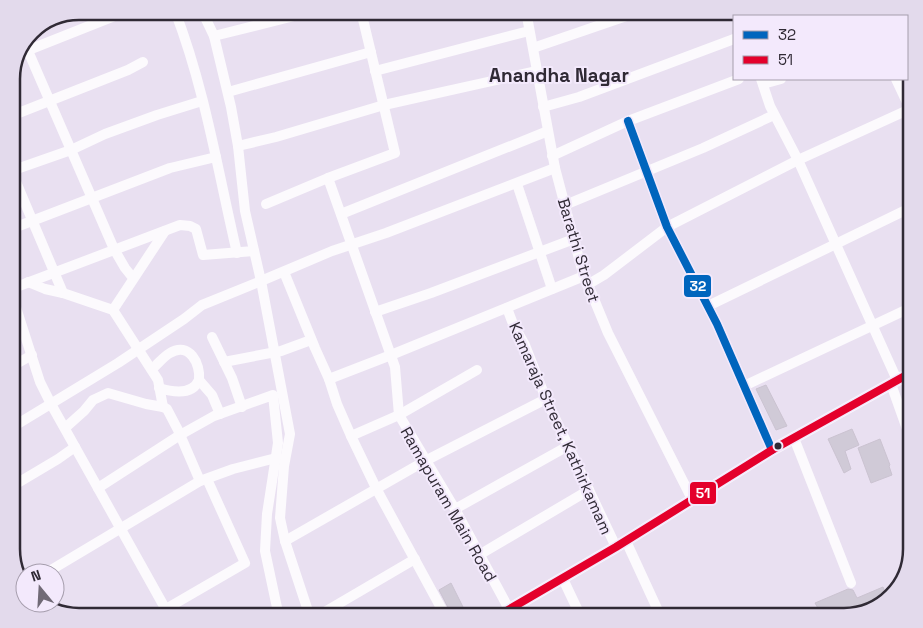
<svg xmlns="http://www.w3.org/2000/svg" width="923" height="628" font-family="'Space Grotesk',sans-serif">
  <rect width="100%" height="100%" fill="#e9e0f1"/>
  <g fill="#d0cad7" stroke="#cbc3d1">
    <path d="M 766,385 L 787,426 L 776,430 L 756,389 Z"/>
    <path d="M 852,429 L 859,445 L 845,451 L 851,469 L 844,473 L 828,439 Z"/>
    <path d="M 880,439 L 890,465 L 889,466 L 892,475 L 871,483 L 858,448 Z"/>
    <path d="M 451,583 L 468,617 L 453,617 L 439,590 Z"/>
    <path d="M 883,587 L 888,598 L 874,610 L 862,613 L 859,606 L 834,617 L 823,617 L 815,603 L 848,589 L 853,590 L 857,598 Z"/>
  </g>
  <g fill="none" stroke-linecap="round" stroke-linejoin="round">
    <g stroke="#fcfafd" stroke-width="10">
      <path d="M 175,11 C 205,89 218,172 237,253"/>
      <path d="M 202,11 L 214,36 L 231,107 L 238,146 L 245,211 L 261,281 L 290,434 L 284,466 L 280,518 L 285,541 L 310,617"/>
      <path d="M 526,11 L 555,168 L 582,270 L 608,333 L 692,499"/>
      <path d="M 738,11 L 740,16"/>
      <path d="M 796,16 L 811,11"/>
      <path d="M 214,36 L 314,11"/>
      <path d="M 25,44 L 114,249 L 125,268 L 133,278"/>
      <path d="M 533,48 L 641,11"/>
      <path d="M 21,53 L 127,11"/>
      <path d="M 375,71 L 529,31"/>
      <path d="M 761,79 L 770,106 L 798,160 L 897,380"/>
      <path d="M 896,79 L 912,113"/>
      <path d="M 763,84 L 781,79"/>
      <path d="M 228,92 L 371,52"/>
      <path d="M 543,107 L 579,97 L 734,39"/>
      <path d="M 11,116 L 128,70 L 143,62"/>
      <path d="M 628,121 L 667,227 L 717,324 L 772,450"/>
      <path d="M 238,146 L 276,137 L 384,105 L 537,71"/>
      <path d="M 552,156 L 628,121 L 739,79"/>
      <path d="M 11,170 L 63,293"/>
      <path d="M 11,171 L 71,150 L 105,134 L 157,115 L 202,101"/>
      <path d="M 328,178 L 395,367 L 399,415 L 455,509 L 509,609"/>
      <path d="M 517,184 L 552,289"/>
      <path d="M 266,204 L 328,178 L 395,153 L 361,11"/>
      <path d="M 565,205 L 703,148 L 774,115"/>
      <path d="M 341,214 L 548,131"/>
      <path d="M 11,229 L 170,168 L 216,157"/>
      <path d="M 284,272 L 315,348 L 329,379 L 337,404 L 351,436 L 377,490 L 446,617"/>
      <path d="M 28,282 L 45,289 L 63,293 L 113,310 L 158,380 L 163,407"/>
      <path d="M 587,285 L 604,275 L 667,227 L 798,160 L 910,109"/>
      <path d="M 11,289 L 180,225 L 190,226 L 196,229 L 203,255 L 254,251"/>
      <path d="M 11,292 L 40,382 L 51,404 L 170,617"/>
      <path d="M 708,306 L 912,207"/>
      <path d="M 507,308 L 513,324 L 525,345 L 546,399 L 616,547"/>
      <path d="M 113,310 L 165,231"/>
      <path d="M 375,312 L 431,293 L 574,239"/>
      <path d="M 212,337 L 232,378 L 242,407"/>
      <path d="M 224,362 L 281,351 L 311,340"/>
      <path d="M 11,367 L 32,355"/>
      <path d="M 152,369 C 158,364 163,357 170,353 C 189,341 201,364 199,380 C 192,396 172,392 159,388"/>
      <path d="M 329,379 L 391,355 L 584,276"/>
      <path d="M 199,380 L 212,395 L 220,414"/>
      <path d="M 891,384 L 912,443"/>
      <path d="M 744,386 L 912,307"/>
      <path d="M 11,428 L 118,363 L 184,319 L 202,305 L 261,281 L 332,251 L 386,233 L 555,168"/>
      <path d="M 65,428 L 84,411 L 93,400 L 108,393 L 146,404 L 163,407 L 167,409 L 178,430 L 200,481"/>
      <path d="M 351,436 L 399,415 L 477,370"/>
      <path d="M 794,438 L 851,583"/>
      <path d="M 11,487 L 58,459 L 75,447"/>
      <path d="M 98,488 L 180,435 L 214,416 L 273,395 L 278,443 L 267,514 L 265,551 L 279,617"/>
      <path d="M 455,509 L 568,446"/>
      <path d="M 285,541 L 425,461 L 546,399"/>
      <path d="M 626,541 L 661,617"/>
      <path d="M 479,555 L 589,490"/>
      <path d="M 46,573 L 200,481 L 233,469 L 276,458"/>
      <path d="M 563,579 L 581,617"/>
      <path d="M 24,587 L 25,586"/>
      <path d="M 152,617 L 245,563 L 207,479"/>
      <path d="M 316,617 L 415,559"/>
    </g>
    <path stroke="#fcfafd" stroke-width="12" d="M 496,617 L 616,547 L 772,450 L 912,372"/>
    <g stroke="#f3e9fc" stroke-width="11">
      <path id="bus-1" d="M 628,121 L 667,227 L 717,324 L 772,450"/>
    </g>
    <g stroke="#f3e9fc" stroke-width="11">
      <path id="bus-2" d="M 496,617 L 616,547 L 772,450 L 912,372"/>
    </g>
    <use href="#bus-1" stroke="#0065bd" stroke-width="8"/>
    <use href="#bus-2" stroke="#e4002b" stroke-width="8"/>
  </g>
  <circle fill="#302a35" stroke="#f3e9fc" stroke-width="2" cx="778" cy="446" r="4.5"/>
  <g text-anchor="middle" stroke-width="4" stroke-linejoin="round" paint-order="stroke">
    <g font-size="16" fill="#302a35" stroke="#f3e9fc">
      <text transform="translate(579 250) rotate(73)" y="6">Barathi Street</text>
      <text transform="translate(561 428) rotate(66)" y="6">Kamaraja Street, Kathirkamam</text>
      <text transform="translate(449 504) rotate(60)" y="6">Ramapuram Main Road</text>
    </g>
    <g font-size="19" font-weight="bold" fill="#302a35" stroke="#f3e9fc">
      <text x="559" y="82">Anandha Nagar</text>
    </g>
  </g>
  <path d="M0 0H923V628H0ZM79 20H844A59 59 0 0 1 903 79V549A59 59 0 0 1 844 608H79A59 59 0 0 1 20 549V79A59 59 0 0 1 79 20Z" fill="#e3daec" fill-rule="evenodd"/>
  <path fill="none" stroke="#302a35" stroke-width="2.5" d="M79 20H844A59 59 0 0 1 903 79V549A59 59 0 0 1 844 608H79A59 59 0 0 1 20 549V79A59 59 0 0 1 79 20Z"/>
  <g stroke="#f3e9fc" stroke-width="2">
    <rect x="683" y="274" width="29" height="24" rx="5" fill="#0065bd"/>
    <rect x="689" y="481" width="28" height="24" rx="5" fill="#e4002b"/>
  </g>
  <g font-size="14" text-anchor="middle" font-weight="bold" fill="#fff">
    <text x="698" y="291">32</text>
    <text x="703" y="498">51</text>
  </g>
  <rect x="733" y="15" width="175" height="65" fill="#f3e9fc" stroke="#a59dac"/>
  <rect x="743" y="31" width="25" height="8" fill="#0065bd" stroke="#a59dac"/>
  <text x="778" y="40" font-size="15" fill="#302a35">32</text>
  <rect x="743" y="56" width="25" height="8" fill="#e4002b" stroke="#a59dac"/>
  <text x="778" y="65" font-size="15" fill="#302a35">51</text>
  <g transform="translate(40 588) rotate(342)"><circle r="24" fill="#f3e9fc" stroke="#a59dac"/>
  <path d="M0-4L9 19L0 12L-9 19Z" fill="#716a77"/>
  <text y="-8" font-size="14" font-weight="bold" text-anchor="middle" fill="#302a35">N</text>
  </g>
</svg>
